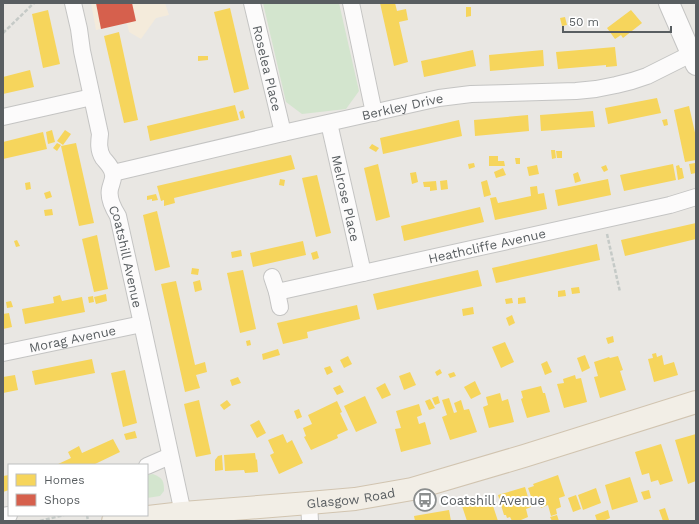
<svg xmlns="http://www.w3.org/2000/svg" width="699" height="524" font-family="'Work Sans',sans-serif">
  <rect width="100%" height="100%" fill="#e9e7e3"/>
  <path fill="#f4ebdb" d="M 91,3 L 165,3 L 169,15 L 156,18 L 141,39 L 129,32 L 127,23 L 96,30 Z"/>
  <g fill="#d3e5ce">
    <path d="M 263,3 L 339,3 L 359,91 L 346,109 L 302,114 L 286,102 Z"/>
    <path d="M 153,474 C 163,478 164,481 164,491 L 160,496 L 147,498 L 147,475 Z"/>
  </g>
  <g fill="#f6d55c">
    <path d="M 380,3 L 395,3 L 397,11 L 406,9 L 408,20 L 399,22 L 408,62 L 394,66 Z"/>
    <path d="M 466,7 L 471,7 L 471,16 L 466,17 Z"/>
    <path d="M 230,8 L 249,89 L 234,93 L 214,12 Z"/>
    <path d="M 48,10 L 60,64 L 43,68 L 32,14 Z"/>
    <path d="M 631,10 L 642,23 L 623,38 L 621,35 L 615,39 L 607,28 Z"/>
    <path d="M 565,17 L 567,25 L 562,26 L 560,18 Z"/>
    <path d="M 119,32 L 138,120 L 124,123 L 104,36 Z"/>
    <path d="M 615,47 L 617,66 L 606,67 L 606,65 L 558,69 L 556,52 Z"/>
    <path d="M 473,50 L 476,66 L 424,77 L 421,61 Z"/>
    <path d="M 543,50 L 544,66 L 490,71 L 489,55 Z"/>
    <path d="M 198,56 L 208,56 L 208,60 L 198,61 Z"/>
    <path d="M 30,70 L 34,87 L 3,94 L 3,77 Z"/>
    <path d="M 657,98 L 661,113 L 608,124 L 605,108 Z"/>
    <path d="M 235,105 L 239,120 L 150,141 L 147,126 Z"/>
    <path d="M 689,106 L 696,137 L 696,160 L 685,162 L 674,110 Z"/>
    <path d="M 243,110 L 245,118 L 241,119 L 239,112 Z"/>
    <path d="M 593,111 L 595,127 L 541,131 L 540,115 Z"/>
    <path d="M 528,115 L 529,131 L 475,136 L 474,120 Z"/>
    <path d="M 667,119 L 668,125 L 664,126 L 662,120 Z"/>
    <path d="M 459,120 L 462,136 L 383,154 L 380,138 Z"/>
    <path d="M 52,130 L 55,142 L 48,144 L 46,132 Z"/>
    <path d="M 65,130 L 71,134 L 63,145 L 57,141 Z"/>
    <path d="M 43,132 L 47,149 L 3,159 L 3,142 Z"/>
    <path d="M 57,143 L 61,145 L 57,151 L 53,148 Z"/>
    <path d="M 76,143 L 94,223 L 79,226 L 61,146 Z"/>
    <path d="M 372,144 L 379,148 L 376,152 L 369,148 Z"/>
    <path d="M 551,150 L 555,150 L 556,158 L 552,159 Z"/>
    <path d="M 556,151 L 562,151 L 562,158 L 557,158 Z"/>
    <path d="M 291,155 L 295,169 L 174,198 L 175,203 L 164,206 L 164,200 L 161,201 L 157,186 Z"/>
    <path d="M 489,156 L 498,156 L 498,161 L 504,161 L 505,166 L 489,166 Z"/>
    <path d="M 515,158 L 520,158 L 520,164 L 516,164 Z"/>
    <path d="M 474,163 L 475,167 L 469,169 L 468,164 Z"/>
    <path d="M 695,163 L 695,166 L 696,166 L 696,173 L 691,174 L 689,164 Z"/>
    <path d="M 378,164 L 390,217 L 376,221 L 364,168 Z"/>
    <path d="M 673,164 L 676,180 L 624,191 L 620,175 Z"/>
    <path d="M 537,165 L 539,174 L 529,176 L 527,167 Z"/>
    <path d="M 606,165 L 608,170 L 604,172 L 601,167 Z"/>
    <path d="M 679,165 L 680,168 L 682,168 L 684,178 L 678,180 L 676,166 Z"/>
    <path d="M 503,168 L 506,175 L 496,178 L 494,172 Z"/>
    <path d="M 416,172 L 418,182 L 412,184 L 410,173 Z"/>
    <path d="M 578,172 L 581,181 L 575,183 L 573,174 Z"/>
    <path d="M 317,175 L 331,233 L 316,237 L 302,178 Z"/>
    <path d="M 280,179 L 285,180 L 284,186 L 279,185 Z"/>
    <path d="M 608,179 L 611,195 L 558,206 L 555,190 Z"/>
    <path d="M 447,180 L 448,189 L 441,190 L 440,181 Z"/>
    <path d="M 487,180 L 491,195 L 484,197 L 481,182 Z"/>
    <path d="M 436,181 L 437,190 L 430,191 L 430,187 L 424,187 L 423,182 Z"/>
    <path d="M 30,182 L 31,189 L 26,190 L 25,183 Z"/>
    <path d="M 537,186 L 538,194 L 544,193 L 547,209 L 495,220 L 490,198 L 496,197 L 498,203 L 531,196 L 530,187 Z"/>
    <path d="M 50,191 L 52,197 L 46,199 L 44,193 Z"/>
    <path d="M 156,194 L 158,200 L 152,201 L 152,199 L 147,200 L 147,196 Z"/>
    <path d="M 480,207 L 484,222 L 404,241 L 401,226 Z"/>
    <path d="M 52,209 L 53,215 L 45,216 L 44,210 Z"/>
    <path d="M 157,211 L 170,267 L 155,271 L 143,215 Z"/>
    <path d="M 696,223 L 696,239 L 625,256 L 621,240 Z"/>
    <path d="M 97,235 L 108,289 L 94,292 L 82,239 Z"/>
    <path d="M 17,240 L 20,246 L 16,247 L 14,241 Z"/>
    <path d="M 303,241 L 306,255 L 253,267 L 250,253 Z"/>
    <path d="M 597,244 L 600,260 L 496,283 L 492,268 Z"/>
    <path d="M 241,250 L 242,256 L 232,258 L 231,252 Z"/>
    <path d="M 317,251 L 319,258 L 313,260 L 311,253 Z"/>
    <path d="M 192,268 L 199,269 L 198,275 L 191,274 Z"/>
    <path d="M 243,270 L 256,329 L 240,333 L 227,273 Z"/>
    <path d="M 478,270 L 482,286 L 377,310 L 373,294 Z"/>
    <path d="M 200,280 L 202,290 L 195,292 L 193,282 Z"/>
    <path d="M 176,281 L 195,365 L 205,362 L 207,372 L 196,375 L 200,388 L 185,392 L 161,284 Z"/>
    <path d="M 579,287 L 580,293 L 572,294 L 571,288 Z"/>
    <path d="M 565,290 L 566,296 L 558,297 L 558,291 Z"/>
    <path d="M 106,294 L 107,301 L 96,304 L 94,297 Z"/>
    <path d="M 60,295 L 62,301 L 82,297 L 85,312 L 25,324 L 22,309 L 54,303 L 53,297 Z"/>
    <path d="M 93,296 L 94,302 L 89,303 L 88,297 Z"/>
    <path d="M 525,297 L 526,303 L 518,304 L 518,298 Z"/>
    <path d="M 512,298 L 513,303 L 506,304 L 505,299 Z"/>
    <path d="M 11,301 L 13,307 L 7,308 L 6,302 Z"/>
    <path d="M 357,305 L 360,319 L 307,332 L 308,338 L 283,344 L 277,323 Z"/>
    <path d="M 473,307 L 474,314 L 463,316 L 462,309 Z"/>
    <path d="M 9,313 L 12,327 L 3,329 L 3,314 Z"/>
    <path d="M 512,315 L 515,323 L 509,326 L 506,318 Z"/>
    <path d="M 613,336 L 614,342 L 608,344 L 606,338 Z"/>
    <path d="M 250,340 L 251,345 L 247,346 L 246,341 Z"/>
    <path d="M 505,342 L 514,362 L 501,368 L 492,347 Z"/>
    <path d="M 278,349 L 280,355 L 263,360 L 262,354 Z"/>
    <path d="M 656,353 L 657,357 L 662,355 L 664,365 L 674,362 L 678,375 L 654,382 L 648,359 L 653,358 L 652,354 Z"/>
    <path d="M 585,355 L 590,368 L 582,372 L 577,358 Z"/>
    <path d="M 348,356 L 352,364 L 344,368 L 340,360 Z"/>
    <path d="M 618,356 L 623,370 L 620,371 L 626,390 L 600,398 L 594,377 L 598,376 L 594,362 L 609,357 L 610,358 Z"/>
    <path d="M 92,359 L 95,373 L 35,385 L 32,371 Z"/>
    <path d="M 547,361 L 552,372 L 545,375 L 541,364 Z"/>
    <path d="M 330,366 L 333,372 L 327,375 L 324,368 Z"/>
    <path d="M 440,369 L 442,373 L 437,376 L 435,372 Z"/>
    <path d="M 125,370 L 137,423 L 123,427 L 111,373 Z"/>
    <path d="M 410,372 L 416,385 L 404,390 L 399,376 Z"/>
    <path d="M 454,372 L 456,376 L 450,378 L 448,374 Z"/>
    <path d="M 15,375 L 18,390 L 3,393 L 3,377 Z"/>
    <path d="M 575,375 L 576,379 L 581,378 L 587,402 L 564,408 L 557,384 L 564,383 L 563,379 Z"/>
    <path d="M 238,377 L 241,383 L 232,386 L 230,380 Z"/>
    <path d="M 475,381 L 481,394 L 471,399 L 464,387 Z"/>
    <path d="M 385,383 L 391,395 L 382,399 L 376,388 Z"/>
    <path d="M 340,385 L 344,392 L 337,395 L 333,388 Z"/>
    <path d="M 541,386 L 543,393 L 545,393 L 550,412 L 527,418 L 521,399 L 523,398 L 521,391 Z"/>
    <path d="M 500,393 L 502,401 L 508,399 L 514,422 L 489,428 L 483,407 L 488,405 L 486,397 Z"/>
    <path d="M 365,396 L 377,423 L 356,432 L 344,406 Z"/>
    <path d="M 438,396 L 440,403 L 435,405 L 432,398 Z"/>
    <path d="M 449,398 L 454,413 L 457,412 L 454,403 L 461,400 L 464,410 L 469,409 L 477,432 L 450,440 L 442,417 L 447,415 L 442,400 Z"/>
    <path d="M 430,399 L 435,408 L 429,410 L 425,401 Z"/>
    <path d="M 199,400 L 211,454 L 196,457 L 184,404 Z"/>
    <path d="M 227,400 L 231,405 L 224,410 L 220,405 Z"/>
    <path d="M 337,401 L 342,412 L 340,413 L 348,430 L 337,435 L 338,438 L 311,450 L 304,437 L 306,436 L 303,428 L 312,424 L 308,415 Z"/>
    <path d="M 419,404 L 422,415 L 417,417 L 419,424 L 425,422 L 431,444 L 401,452 L 395,429 L 401,428 L 396,411 Z"/>
    <path d="M 299,409 L 302,417 L 297,419 L 294,411 Z"/>
    <path d="M 259,420 L 266,433 L 257,438 L 250,425 Z"/>
    <path d="M 135,431 L 137,438 L 126,440 L 124,434 Z"/>
    <path d="M 283,434 L 287,443 L 292,440 L 303,463 L 279,474 L 270,455 L 274,453 L 268,440 Z"/>
    <path d="M 696,434 L 696,465 L 695,465 L 696,481 L 688,484 L 675,440 Z"/>
    <path d="M 113,439 L 120,452 L 93,465 L 56,465 L 71,458 L 68,452 L 79,446 L 82,453 Z"/>
    <path d="M 661,444 L 673,481 L 660,485 L 658,480 L 651,482 L 649,473 L 642,475 L 635,452 Z"/>
    <path d="M 255,453 L 256,460 L 257,459 L 258,472 L 245,473 L 244,470 L 225,471 L 224,455 Z"/>
    <path d="M 222,455 L 223,470 L 215,471 L 215,460 L 218,456 Z"/>
    <path d="M 9,475 L 9,490 L 3,492 L 3,476 Z"/>
    <path d="M 558,475 L 565,496 L 559,498 L 561,507 L 556,509 L 557,514 L 551,516 L 548,505 L 541,508 L 538,500 L 533,502 L 528,488 L 534,486 L 533,484 Z"/>
    <path d="M 630,477 L 638,502 L 612,510 L 605,485 Z"/>
    <path d="M 525,487 L 531,507 L 526,509 L 528,517 L 521,520 L 521,521 L 512,521 L 510,517 L 507,518 L 506,515 L 504,515 L 498,495 Z"/>
    <path d="M 596,488 L 601,503 L 583,510 L 578,495 Z"/>
    <path d="M 649,490 L 651,498 L 644,500 L 641,492 Z"/>
    <path d="M 576,495 L 581,509 L 573,512 L 568,498 Z"/>
    <path d="M 490,497 L 498,521 L 467,521 L 462,506 Z"/>
    <path d="M 665,508 L 669,520 L 663,521 L 659,510 Z"/>
    <path d="M 449,510 L 451,521 L 415,521 L 414,516 Z"/>
    <path d="M 608,510 L 610,518 L 603,521 L 597,521 L 595,515 Z"/>
    <path d="M 557,515 L 559,521 L 552,521 L 550,517 Z"/>
  </g>
  <path fill="#d6604d" d="M 96,3 L 132,3 L 136,21 L 101,29 Z"/>
  <g fill="none" stroke-linecap="round" stroke-linejoin="round">
    <g stroke="#c4c4c3" stroke-width="18">
      <g id="minor">
        <path id="s1" d="M 73,3 L 79,29 L 82,51 L 100,134 C 99,142 98,150 103,158 C 107,163 112,167 113,174 C 114,179 111,184 110,189 C 108,198 113,208 118,216 L 142,324 L 183,513"/>
        <path id="s2" d="M 252,3 L 283,133"/>
        <path d="M 351,3 L 374,113"/>
        <path d="M 3,117 L 92,97"/>
        <path id="s3" d="M 329,123 L 363,273"/>
        <path id="s4" d="M 113,173 L 283,133 L 439,98 L 471,94 L 576,91 L 596,89 L 616,85 L 632,81 L 647,76 L 691,54"/>
        <path d="M 272,277 L 277,292 L 280,307"/>
        <path id="s5" d="M 277,292 L 363,273 L 670,205 L 696,197"/>
        <path id="s6" d="M 3,353 L 142,324"/>
        <path d="M 147,466 L 170,456"/>
        <path d="M 309,503 L 310,521"/>
        <path d="M 3,516 L 9,515"/>
      </g>
    </g>
    <g stroke="#c4c4c3" stroke-width="22">
      <path id="tertiary" d="M 669,3 L 696,65"/>
    </g>
    <g stroke="#d1c4b0" stroke-width="24">
      <g id="primary">
        <path id="s7" d="M 113,521 L 183,513 L 309,503 L 355,499 L 412,489 L 524,456 L 696,402"/>
      </g>
    </g>
    <g stroke="#c5cac7" stroke-width="2.5" stroke-dasharray="4 2" stroke-linecap="butt">
      <path d="M 3,33 L 34,3"/>
      <path d="M 607,234 L 620,292"/>
      <path d="M 87,515 L 88,521"/>
      <path d="M 40,521 L 64,515"/>
    </g>
    <use href="#minor" stroke="#fcfbfb" stroke-width="16"/>
    <use href="#tertiary" stroke="#fcfbfb" stroke-width="20"/>
    <use href="#primary" stroke="#f2eee6" stroke-width="22"/>
  </g>
  <defs>
    <g id="bus-ring" transform="scale(1.15)"><circle r="9.5" fill="#fff" stroke="#8b8e8e" stroke-width="1.5"/><path d="M-5-6H5V4H4V6H2V4H-2V6H-4V4H-5ZM-3.5-4V0h7V-4ZM-3.5 1.2v1.5H-2V1.2ZM2 1.2v1.5H3.5V1.2Z" fill="#8b8e8e"/></g>
  </defs>
  <g fill-rule="evenodd">
    <use href="#bus-ring" x="425" y="500"/>
  </g>
  <g text-anchor="middle" stroke-width="4" stroke-linejoin="round" paint-order="stroke">
    <g font-size="13" fill="#595e61" stroke="#fff">
      <text dy="5" stroke="none"><textPath href="#s2" startOffset="67">Roselea Place</textPath></text>
      <text dy="5" stroke="none"><textPath href="#s4" startOffset="297">Berkley Drive</textPath></text>
      <text dy="5" stroke="none"><textPath href="#s3" startOffset="77">Melrose Place</textPath></text>
      <text dy="5" stroke="none"><textPath href="#s5" startOffset="215">Heathcliffe Avenue</textPath></text>
      <text dy="5" stroke="none"><textPath href="#s1" startOffset="263">Coatshill Avenue</textPath></text>
      <text dy="5" stroke="none"><textPath href="#s6" startOffset="71">Morag Avenue</textPath></text>
      <text dy="5" stroke="none"><textPath href="#s7" startOffset="239">Glasgow Road</textPath></text>
    </g>
    <g font-size="13" fill="#595e61" stroke="#fff" text-anchor="start">
      <text x="440" y="505">Coatshill Avenue</text>
    </g>
  </g>
  <rect width="699" height="524" fill="none" stroke="#595e61" stroke-width="8"/>
  <rect x="8" y="464" width="140" height="52" fill="#ffffff" stroke="#bdbfc0"/>
  <rect x="16" y="474" width="20" height="12" fill="#f6d55c" stroke="#bdbfc0"/>
  <text x="44" y="484" font-size="12" fill="#595e61">Homes</text>
  <rect x="16" y="494" width="20" height="12" fill="#d6604d" stroke="#bdbfc0"/>
  <text x="44" y="504" font-size="12" fill="#595e61">Shops</text>
  <path d="M563 26v6h108v-6" fill="none" stroke="#595e61" stroke-width="2"/>
  <text x="569" y="26" font-size="12" fill="#595e61" stroke="#ffffff" stroke-width="3" paint-order="stroke">50 m</text>
</svg>
